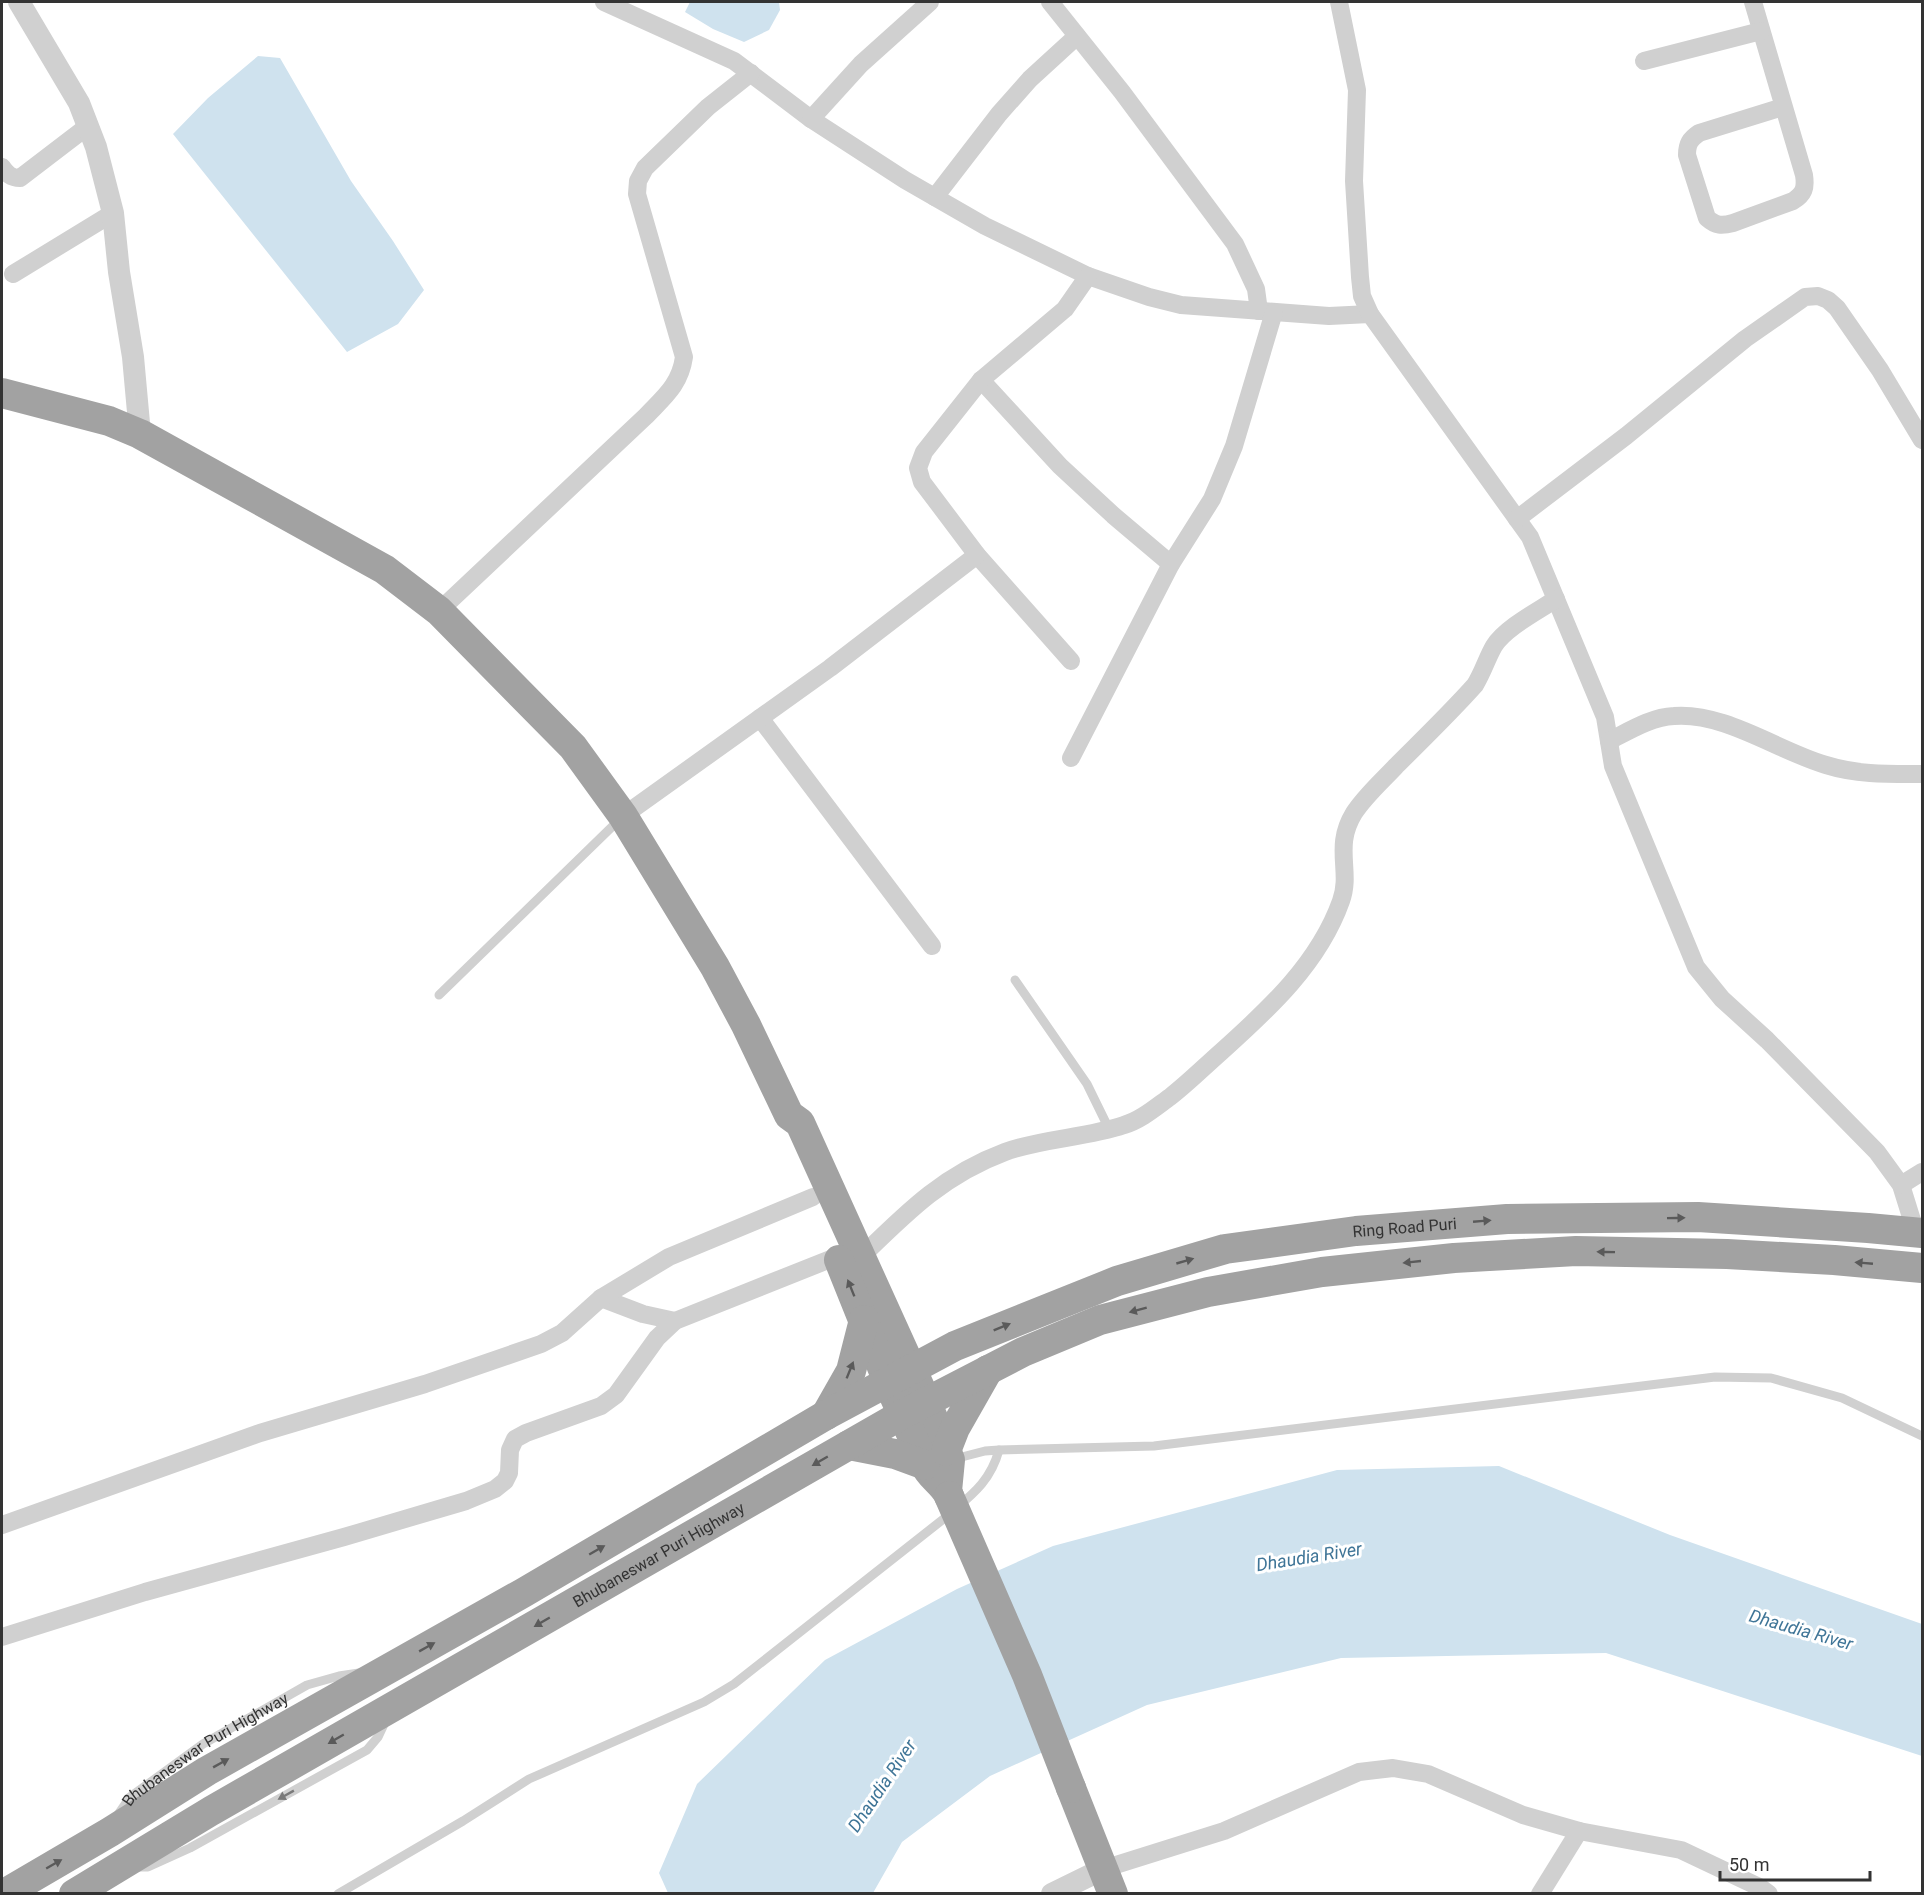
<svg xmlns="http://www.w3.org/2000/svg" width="1924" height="1895" font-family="Roboto,sans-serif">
  <rect width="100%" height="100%" fill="#fff"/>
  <g fill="#cfe2ee">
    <path d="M 690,2 L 779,2 L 780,10 L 769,30 L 744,42 L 713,29 L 685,12 Z"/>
    <path d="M 258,56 L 280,58 L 351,181 L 393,241 L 424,290 L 398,324 L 347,352 L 173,134 L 208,98 Z"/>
    <path d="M 1499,1466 L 1670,1535 L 1922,1624 L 1922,1756 L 1606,1653 L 1341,1658 L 1147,1705 L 990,1776 L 902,1842 L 873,1893 L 668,1893 L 659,1873 L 697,1784 L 825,1660 L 957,1589 L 1053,1546 L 1337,1470 Z"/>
  </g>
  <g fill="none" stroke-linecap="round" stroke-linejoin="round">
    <g stroke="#d0d0d0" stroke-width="9">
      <path d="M 1015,980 L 1087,1084 L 1109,1129"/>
      <path d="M 439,995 L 620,819"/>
      <path d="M 954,1459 L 985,1451 L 999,1450 L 1154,1446 L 1715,1377 L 1771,1378 L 1842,1398 L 1922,1436"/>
      <path id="s1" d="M 117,1816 L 130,1797 L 203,1744 L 307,1685 L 339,1676 L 359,1673"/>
      <path d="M 137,1867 L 148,1867 L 190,1848 L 367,1750 L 378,1737 L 386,1720"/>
      <path d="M 338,1894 L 463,1821 L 529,1779 L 704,1702 L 734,1684 L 946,1517 C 970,1496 990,1483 999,1450"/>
    </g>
    <g stroke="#d0d0d0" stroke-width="18">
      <path d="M 604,2 L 734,61 L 811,119 L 905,180 L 985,226 L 1088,276 L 1149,297 L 1181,305 L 1329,316 L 1370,314"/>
      <path d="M 1050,2 L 1122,92 L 1235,244 L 1256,289 L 1259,311"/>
      <path d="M 1339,2 L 1357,90 L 1354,181 L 1360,277 L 1362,296 L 1370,314 L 1530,537 L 1605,717 L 1613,766 L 1696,967 L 1722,999 L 1767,1040 L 1877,1152 L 1901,1185 L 1916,1233"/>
      <path d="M 1753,2 L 1804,175 C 1806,188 1804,194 1793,201 L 1733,223 C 1722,226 1716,226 1707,218 L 1687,155 C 1687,144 1690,139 1699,133 L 1783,107"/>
      <path d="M 1644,61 L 1761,31"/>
      <path d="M 811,119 L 861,64 L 930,2"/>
      <path d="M 2,167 C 7,174 11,178 20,178 L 88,126"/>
      <path d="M 935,197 L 999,114 L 1030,79 L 1077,36"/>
      <path d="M 13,274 L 113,213"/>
      <path d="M 981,380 L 1060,466 L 1113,515 L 1171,564"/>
      <path d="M 1517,519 L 1626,436 L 1745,339 L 1805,297 L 1818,296 L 1828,300 L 1837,308 L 1880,370 L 1922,440"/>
      <path d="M 439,611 L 646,416 C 664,397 680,385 684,357 L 637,194 L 638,181 L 645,168 L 708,107 L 751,73"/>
      <path d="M 1071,661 L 977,555 L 922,482 L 918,468 L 924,452 L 981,380 L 1065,309 L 1088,276"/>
      <path d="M 760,718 L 932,946"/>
      <path d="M 1609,741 C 1629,731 1651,717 1674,716 C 1725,712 1778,751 1826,765 C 1858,775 1890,774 1922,774"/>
      <path d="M 1071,758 L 1171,564 L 1212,499 L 1234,446 L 1274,312"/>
      <path d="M 623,816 L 830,668 L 977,555"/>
      <path d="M 1901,1185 L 1922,1172"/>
      <path d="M 860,1258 C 906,1213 943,1175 1005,1152 C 1043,1138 1086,1138 1124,1125 C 1141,1120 1156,1107 1170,1097 C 1188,1083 1204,1067 1221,1052 C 1269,1009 1319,963 1341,901 C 1352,871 1333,847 1354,813 C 1365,796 1382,781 1396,766 C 1423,739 1450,713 1475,685 C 1483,672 1487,658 1494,646 C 1505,628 1538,611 1556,599"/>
      <path d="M 601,1298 L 643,1314 L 675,1321"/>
      <path d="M 2,1525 L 260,1433 L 425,1384 L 541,1344 L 562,1333 L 601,1298 L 669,1257 L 813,1197"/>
      <path d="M 2,1637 L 145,1592 L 344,1537 L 466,1501 L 495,1489 L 505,1481 L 509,1473 L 510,1450 L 515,1439 L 526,1433 L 601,1406 L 616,1395 L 657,1338 L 675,1321 L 838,1256"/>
      <path d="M 1103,1869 L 1224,1831 L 1359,1772 L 1393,1768 L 1428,1774 L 1523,1815 L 1579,1831 L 1681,1850 L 1761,1888 L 1769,1894"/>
      <path d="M 1540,1894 L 1579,1831"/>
    </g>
    <g stroke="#d0d0d0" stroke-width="22">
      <path d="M 19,2 L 79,103 L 96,147 L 113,213 L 119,272 L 133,357 L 140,434"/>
      <path d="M 1052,1894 L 1103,1869"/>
    </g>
    <g stroke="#a2a2a2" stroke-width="30">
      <path d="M 2,393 L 109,421 L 140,434 L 384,569 L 439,611 L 573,747 L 623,816 L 715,967 L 746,1025 L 789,1115 L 800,1123 L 926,1401 L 950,1460 L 947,1491"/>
      <path d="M 839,1260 L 888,1382 L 925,1465 C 930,1477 944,1484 949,1496"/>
      <path d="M 826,1415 L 851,1371 L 864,1320"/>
      <path d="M 849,1445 L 895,1454 L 925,1465"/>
      <path d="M 946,1451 L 955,1428 L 988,1370"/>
      <path d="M 1071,1788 L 1113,1894"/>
      <path id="s2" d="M 4,1894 L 110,1832 L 207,1771 L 523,1593 L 826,1415 L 955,1346 L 1117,1281 L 1225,1249 L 1356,1231 L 1507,1219 L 1698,1217 L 1868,1228 L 1922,1233"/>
      <path id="s3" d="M 74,1894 L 211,1811 L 903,1414 L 1023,1352 L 1100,1320 L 1208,1292 L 1322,1272 L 1454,1258 L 1576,1251 L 1727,1254 L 1834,1260 L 1922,1268"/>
    </g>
    <path stroke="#a2a2a2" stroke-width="30" d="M 949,1496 L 1027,1675 L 1071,1788"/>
  </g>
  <defs><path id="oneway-solid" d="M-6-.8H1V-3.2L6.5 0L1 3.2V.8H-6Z" transform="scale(1.5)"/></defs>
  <g fill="#5a5a5a">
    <use href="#oneway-solid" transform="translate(1676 1218) rotate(-1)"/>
    <use href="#oneway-solid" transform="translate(1482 1221) rotate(-5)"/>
    <use href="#oneway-solid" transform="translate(1606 1252) rotate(-179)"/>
    <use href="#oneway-solid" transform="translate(1185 1261) rotate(-16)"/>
    <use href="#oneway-solid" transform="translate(1412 1262) rotate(174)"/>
    <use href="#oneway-solid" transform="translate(1864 1263) rotate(-175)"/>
    <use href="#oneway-solid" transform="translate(851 1288) rotate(-112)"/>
    <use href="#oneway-solid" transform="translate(1138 1310) rotate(165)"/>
    <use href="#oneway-solid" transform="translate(1002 1327) rotate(-22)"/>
    <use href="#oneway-solid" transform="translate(850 1370) rotate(-68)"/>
    <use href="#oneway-solid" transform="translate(820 1461) rotate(150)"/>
    <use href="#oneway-solid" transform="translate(597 1550) rotate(-30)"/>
    <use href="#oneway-solid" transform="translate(542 1622) rotate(150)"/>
    <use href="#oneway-solid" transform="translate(427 1647) rotate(-29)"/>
    <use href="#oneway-solid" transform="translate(336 1739) rotate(150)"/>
    <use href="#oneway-solid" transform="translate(221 1763) rotate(-29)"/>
    <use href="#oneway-solid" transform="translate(54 1864) rotate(-30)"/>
  </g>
  <use fill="#7a7a7a" href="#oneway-solid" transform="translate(286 1795) rotate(151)"/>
  <g text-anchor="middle" stroke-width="6" stroke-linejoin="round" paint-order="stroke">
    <g font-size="16" fill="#333" stroke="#fff">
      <text dy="6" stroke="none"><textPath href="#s2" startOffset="1566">Ring Road Puri</textPath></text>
      <text dy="6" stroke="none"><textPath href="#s3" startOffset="676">Bhubaneswar Puri Highway</textPath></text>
      <text dy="6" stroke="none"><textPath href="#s1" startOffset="112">Bhubaneswar Puri Highway</textPath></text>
    </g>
    <g font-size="18" font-style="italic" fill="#3f7597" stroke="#fff">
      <text transform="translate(1309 1557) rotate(-9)" y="6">Dhaudia River</text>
      <text transform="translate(1801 1630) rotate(16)" y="6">Dhaudia River</text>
      <text transform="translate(882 1786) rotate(-56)" y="6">Dhaudia River</text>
    </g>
  </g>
  <rect width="1924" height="1895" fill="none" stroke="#333333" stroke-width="6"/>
  <path d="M1720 1871v9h150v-9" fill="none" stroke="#333333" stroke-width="3"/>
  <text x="1729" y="1871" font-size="18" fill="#333333" stroke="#ffffff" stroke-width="4.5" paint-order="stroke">50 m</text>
</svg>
